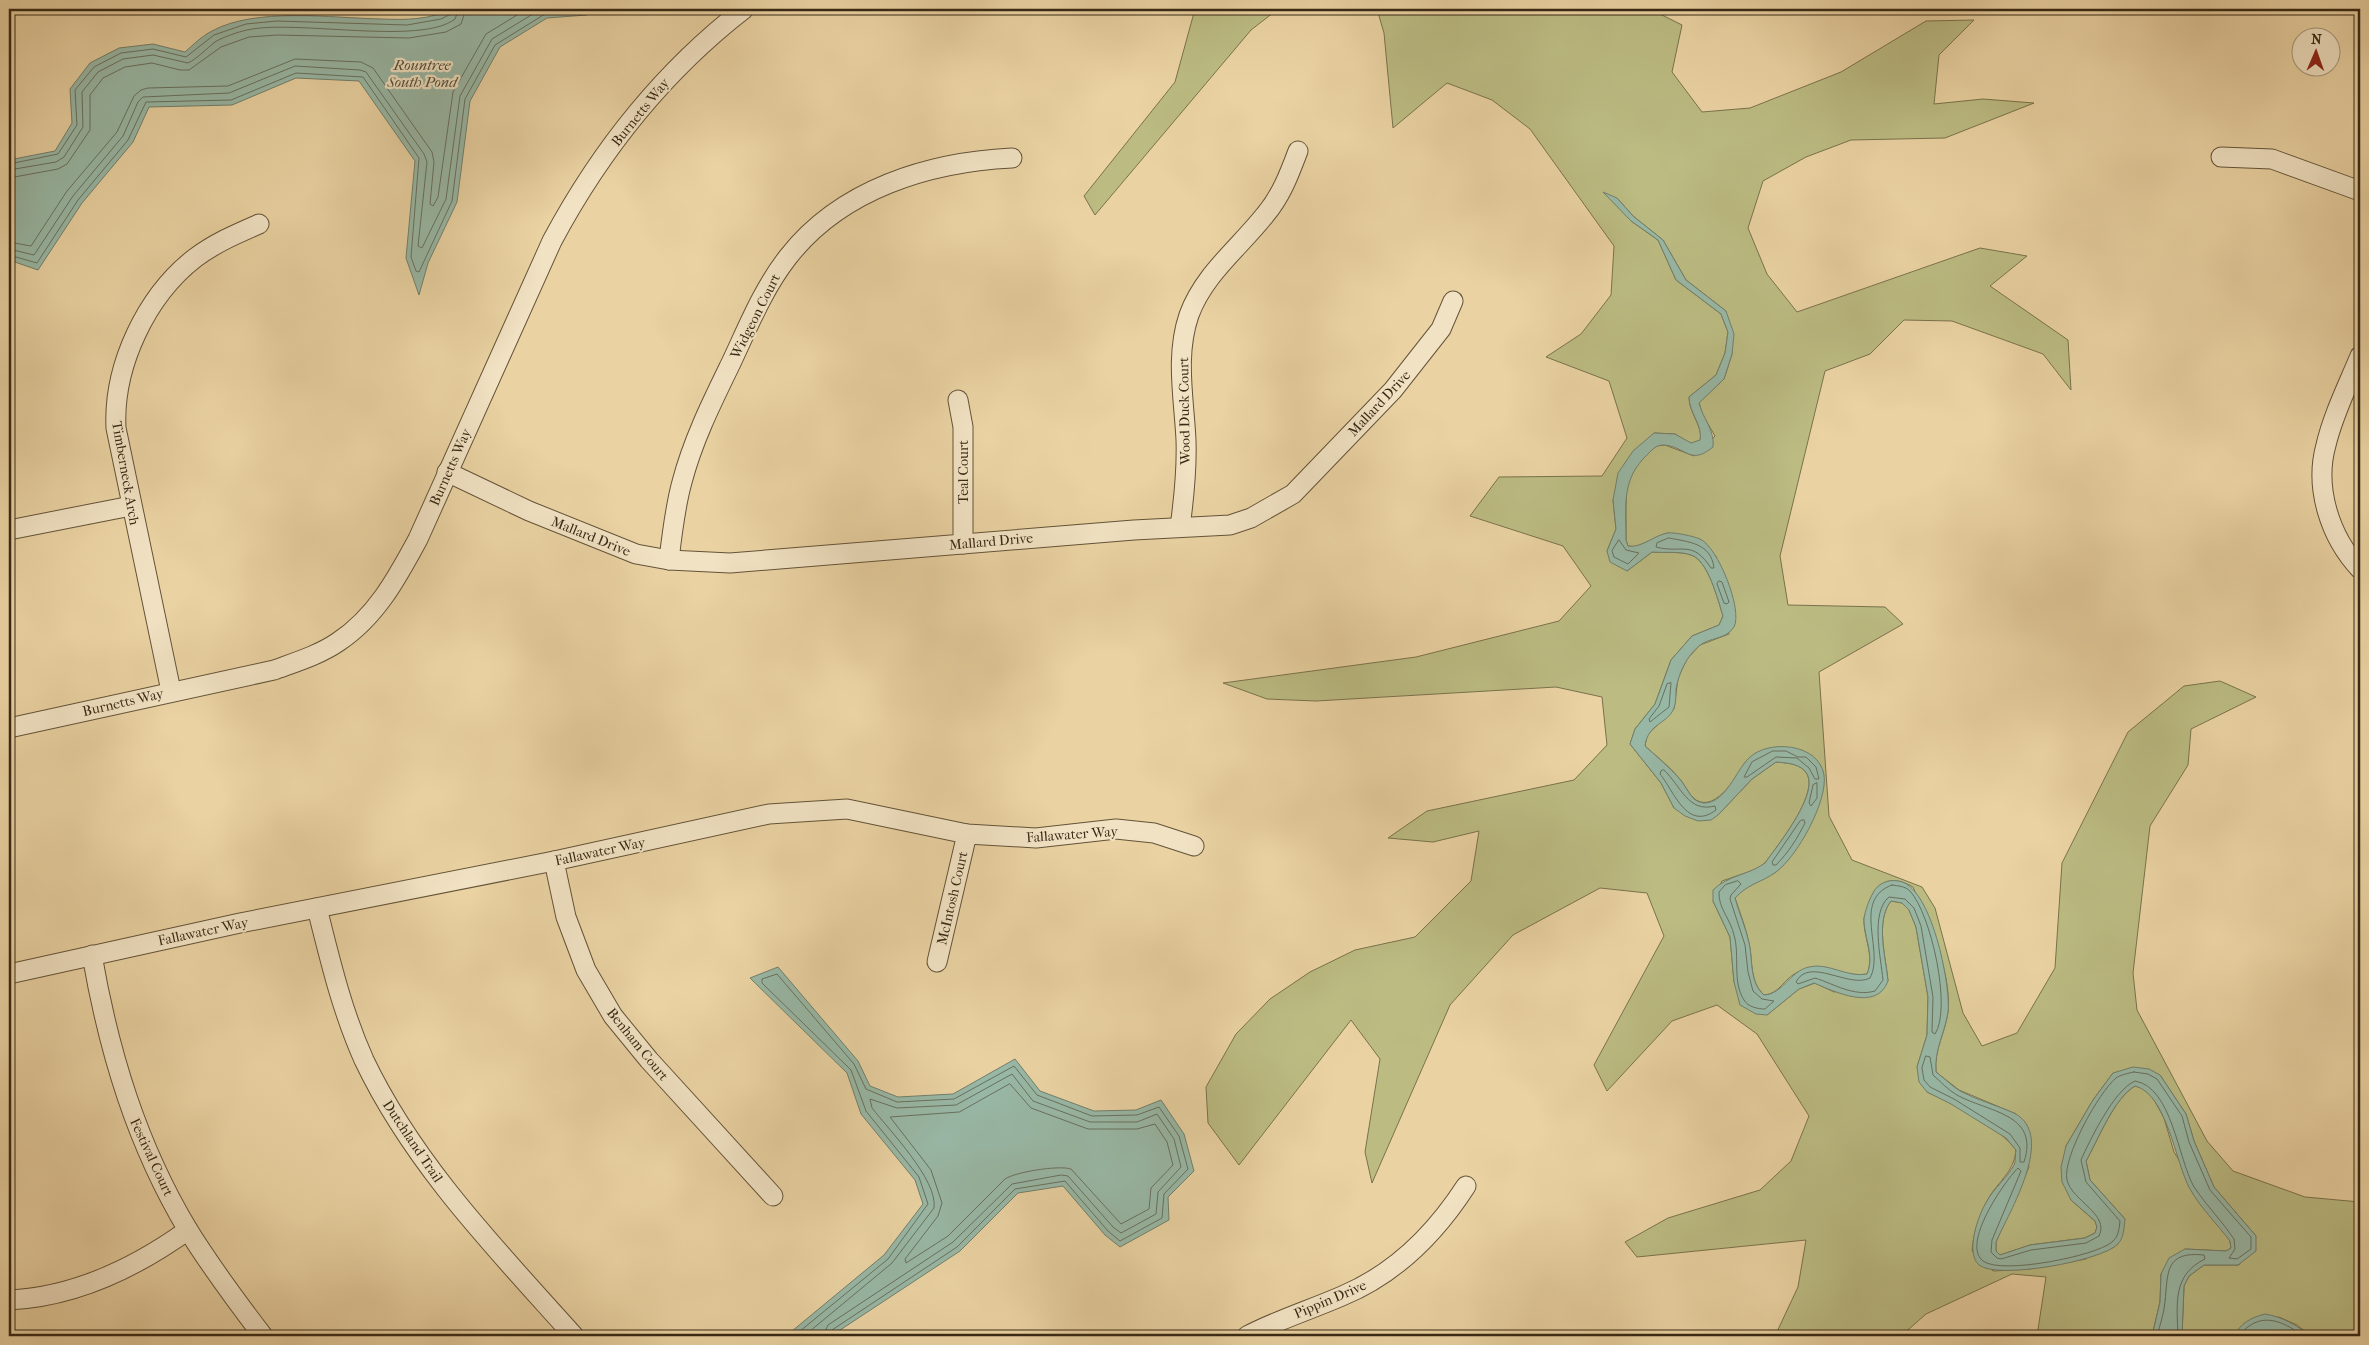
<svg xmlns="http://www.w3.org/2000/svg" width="2369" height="1345" font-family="'IM FELL French Canon',serif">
  <rect width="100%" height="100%" fill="#ead2a2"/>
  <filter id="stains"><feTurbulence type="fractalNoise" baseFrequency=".004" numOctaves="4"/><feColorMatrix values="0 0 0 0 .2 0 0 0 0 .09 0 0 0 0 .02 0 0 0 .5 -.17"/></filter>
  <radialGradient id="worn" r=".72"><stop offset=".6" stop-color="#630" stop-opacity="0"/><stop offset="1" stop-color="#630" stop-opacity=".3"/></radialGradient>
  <g fill="#bbbb82" stroke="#7a724c">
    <path d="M 1195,9 L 1278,9 L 1251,30 L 1095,215 L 1084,196 L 1175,82 Z"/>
    <path d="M 1377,9 L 1650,9 L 1682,25 L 1672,72 L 1702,112 L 1750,108 L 1841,72 L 1926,21 L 1974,20 L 1939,55 L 1934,104 L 1983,99 L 2034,103 L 1945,138 L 1851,140 L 1806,157 L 1763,181 L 1748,228 L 1767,274 L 1797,312 L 1980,248 L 2027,256 L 1990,286 L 2068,340 L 2071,390 L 2043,354 L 1952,321 L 1904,320 L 1870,354 L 1825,371 L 1780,556 L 1788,605 L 1885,607 L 1903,624 L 1819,672 L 1829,816 L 1852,860 L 1922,887 L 1935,908 L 1963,1013 L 1982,1046 L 2017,1033 L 2055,968 L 2062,863 L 2128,732 L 2184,686 L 2220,681 L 2256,697 L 2191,729 L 2188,765 L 2150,826 L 2133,973 L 2137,1010 L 2207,1141 L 2233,1171 L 2305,1197 L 2360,1202 L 2360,1336 L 2311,1336 L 2297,1325 L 2279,1317 L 2234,1336 L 2182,1336 L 2184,1286 L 2189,1276 L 2204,1265 L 2239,1265 L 2256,1236 L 2214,1187 L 2194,1141 L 2186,1114 L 2160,1075 L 2113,1073 L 2093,1100 L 2066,1146 L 2071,1200 L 2095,1221 L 2097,1227 L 2095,1233 L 2085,1238 L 2030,1245 L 2000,1255 L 1996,1251 L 1996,1242 L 2029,1167 L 2016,1114 L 1959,1090 L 1936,1072 C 1934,1049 1945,1034 1948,1012 C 1952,971 1928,924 1913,887 C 1892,875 1877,880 1869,903 C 1868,908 1865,913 1864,918 C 1863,938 1875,955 1867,974 C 1842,978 1824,961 1798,972 C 1784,978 1780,994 1764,995 C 1749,981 1753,960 1749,943 C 1746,928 1740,913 1735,898 L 1745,887 L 1776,872 L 1789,859 L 1820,765 L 1749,758 C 1739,772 1717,813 1696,800 C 1689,795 1685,785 1679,778 C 1669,766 1656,756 1645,746 L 1647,735 L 1674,709 L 1678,678 L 1687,659 L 1700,645 L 1729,634 L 1716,556 L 1668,533 L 1635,547 L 1628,546 L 1626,540 L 1626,487 L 1636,465 L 1656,446 L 1665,445 L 1694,456 L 1715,436 L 1702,414 L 1699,402 L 1724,379 L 1732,354 L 1726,311 L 1686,280 L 1663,240 L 1633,216 L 1617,198 L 1631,221 L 1658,240 L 1676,280 L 1721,314 L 1728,332 L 1725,353 L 1716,375 L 1689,397 C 1689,413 1702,425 1701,440 L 1691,444 L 1675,434 L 1654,433 L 1613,500 L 1616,529 L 1607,551 L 1627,571 L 1652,552 C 1664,553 1680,551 1691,555 C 1708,560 1718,600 1723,616 L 1719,625 L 1692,636 L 1671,660 L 1655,704 L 1635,729 L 1630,744 L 1661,783 L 1674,808 L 1718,815 L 1752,779 L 1776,762 C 1786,763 1797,763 1805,771 C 1823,790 1777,846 1765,863 L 1757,869 L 1722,881 L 1713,901 L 1730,937 L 1734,982 L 1767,1015 L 1799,989 L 1815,983 L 1834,992 L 1888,981 C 1886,957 1875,921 1891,901 L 1902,903 L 1909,910 L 1916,927 L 1928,997 L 1927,1035 L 1917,1067 L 1927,1092 C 1955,1105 1997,1125 2016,1150 C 2014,1174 1996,1182 1986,1203 C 1979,1217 1973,1235 1972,1251 L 1993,1271 L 2029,1269 L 2086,1259 L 2125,1219 L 2090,1180 L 2086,1161 C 2098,1140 2114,1098 2135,1086 L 2143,1088 L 2153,1098 L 2164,1118 L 2174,1152 L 2230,1241 L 2231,1248 L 2226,1251 L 2185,1249 L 2161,1274 L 2160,1302 L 2152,1336 L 2089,1336 L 2062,1333 L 2056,1336 L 2037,1336 L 2046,1277 L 2012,1274 L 1926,1314 L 1901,1336 L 1775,1336 L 1798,1287 L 1806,1240 L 1637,1257 L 1625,1242 L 1668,1218 L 1760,1190 L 1791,1161 L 1809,1116 L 1757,1034 L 1717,1005 L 1672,1021 L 1607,1091 L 1594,1065 L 1664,936 L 1647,893 L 1600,888 L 1513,935 L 1450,1005 L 1372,1183 L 1365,1152 L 1380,1059 L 1351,1020 L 1239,1165 L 1208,1123 L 1206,1087 L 1236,1034 L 1270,999 L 1310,972 L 1355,950 L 1415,937 L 1471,881 L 1479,831 L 1433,842 L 1388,838 L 1427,811 L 1574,780 L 1607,745 L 1602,697 L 1556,687 L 1316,701 L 1267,699 L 1223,683 L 1416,657 L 1559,621 L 1591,586 L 1563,546 L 1470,516 L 1499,477 L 1602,476 L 1627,438 L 1609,381 L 1546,357 L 1581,334 L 1611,295 L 1614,246 L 1530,129 L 1492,100 L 1447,83 L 1393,128 L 1384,33 Z"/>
  </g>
  <g fill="#98b8a6" stroke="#727f6c">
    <path d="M 451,9 L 592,9 L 587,15 L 547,18 L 500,47 L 470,101 L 457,202 L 428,263 L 419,295 L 406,258 L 415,161 L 359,81 L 296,78 L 232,105 L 149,107 L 133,142 L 82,203 L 38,270 L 9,260 L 9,160 L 55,151 L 72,123 L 70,89 L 90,63 L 119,48 L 153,44 L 185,52 C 193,45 202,36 212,31 C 256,7 331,18 381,19 C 405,20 430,20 451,9 Z"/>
    <path d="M 1603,192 L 1617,198 L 1633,216 L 1663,240 L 1686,280 L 1726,311 L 1734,334 L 1732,354 L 1724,379 L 1699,403 C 1703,419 1715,430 1713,447 C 1690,466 1687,447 1664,445 C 1656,445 1653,449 1648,454 C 1621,479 1626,505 1626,540 L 1628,546 C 1642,548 1653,536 1667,533 C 1674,532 1693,536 1700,539 C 1718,547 1743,610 1734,627 C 1726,640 1709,637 1699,646 C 1686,657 1679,673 1676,689 C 1676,695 1676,703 1674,708 C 1668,724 1648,723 1645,746 C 1656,756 1668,766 1678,777 C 1684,783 1688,793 1694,799 C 1696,801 1702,803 1704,803 C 1726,803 1736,770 1749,758 C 1768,739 1819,743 1824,775 C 1828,801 1797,857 1776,872 C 1761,883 1749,883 1735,898 C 1739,913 1746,928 1749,943 C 1753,960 1749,982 1764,995 C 1783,994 1790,971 1809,967 C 1828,962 1847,978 1867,974 C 1875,956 1864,938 1864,919 C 1865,911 1869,900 1873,893 C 1877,884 1888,879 1898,881 C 1931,884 1951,985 1948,1012 C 1945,1033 1934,1050 1936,1072 C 1944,1078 1952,1086 1960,1091 C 1977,1100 1996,1105 2014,1113 C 2057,1135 2009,1212 1996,1242 L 1996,1251 L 2000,1255 L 2030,1245 L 2085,1238 L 2095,1233 L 2097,1227 L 2095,1221 L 2071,1200 L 2062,1182 L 2061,1167 L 2066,1146 L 2093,1100 L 2113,1073 L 2133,1067 L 2149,1069 L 2160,1075 L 2186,1114 L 2194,1141 L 2214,1187 L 2256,1236 L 2256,1251 L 2238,1265 L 2204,1265 L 2189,1276 L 2184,1286 L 2182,1336 L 2152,1336 L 2160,1302 L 2161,1274 L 2169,1258 L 2185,1249 L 2226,1251 L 2231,1248 L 2230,1241 C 2217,1224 2200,1207 2190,1189 C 2175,1162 2167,1094 2135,1086 C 2114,1098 2098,1140 2086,1161 L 2090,1180 L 2125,1219 C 2124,1228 2124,1237 2118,1244 C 2102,1261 1997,1280 1979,1265 C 1965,1253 1978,1215 1987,1201 C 1994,1188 2007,1178 2014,1165 C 2016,1161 2015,1155 2016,1150 L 2006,1138 L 1951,1104 L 1927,1092 L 1919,1082 L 1917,1067 L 1927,1035 L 1928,997 L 1916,927 L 1909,910 L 1902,903 L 1891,901 C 1875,921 1886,958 1888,981 C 1877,1012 1835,992 1814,983 L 1799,989 L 1767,1015 L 1756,1014 L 1740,1005 L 1734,982 L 1730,937 L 1713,901 L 1713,890 C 1728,875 1749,875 1765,863 C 1777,846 1823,790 1805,771 C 1797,763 1786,763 1776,762 L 1752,779 L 1718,815 L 1711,820 L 1698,821 L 1685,816 L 1674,808 L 1661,783 L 1630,744 L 1635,729 L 1655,704 L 1671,660 L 1692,636 L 1719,625 L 1723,616 C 1718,600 1708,560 1691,555 C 1680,551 1664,553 1652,552 L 1627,571 L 1610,562 L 1607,551 L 1616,529 L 1613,500 L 1618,473 L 1633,451 L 1654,433 L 1675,434 L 1691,443 L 1700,440 C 1703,425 1689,413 1689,397 L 1716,375 L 1725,353 L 1728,332 L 1721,314 L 1676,280 L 1658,240 L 1631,221 Z"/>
    <path d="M 778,967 L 858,1061 L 870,1086 L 898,1097 L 953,1094 L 1015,1059 L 1040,1091 L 1094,1111 L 1136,1110 L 1161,1100 L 1184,1134 L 1194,1171 L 1168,1197 L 1169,1220 L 1120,1247 L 1105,1235 L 1063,1186 L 1018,1193 L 960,1251 L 831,1336 L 786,1336 L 884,1255 L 923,1204 L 915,1180 L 861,1114 L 847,1073 L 750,978 Z"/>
    <path d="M 2265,1314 C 2283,1317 2296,1325 2311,1336 L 2282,1336 L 2269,1332 L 2257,1336 L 2234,1336 C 2241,1323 2250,1318 2265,1314 Z"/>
  </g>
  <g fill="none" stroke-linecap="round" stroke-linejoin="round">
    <g stroke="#68705e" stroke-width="1">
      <path d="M 9,164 L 58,154 L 77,125 L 75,90 L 94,67 L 121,53 L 153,49 L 186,57 L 214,35 L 246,24 L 277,21 L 407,25 L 441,19 L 451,14 L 452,9"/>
      <path d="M 9,170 L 56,162 L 64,157 L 83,127 L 82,92 L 98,72 L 123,59 L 153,55 L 188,63 C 198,58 206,49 215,42 C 223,37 238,32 247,30 C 296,19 420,46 455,19 L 459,9"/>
      <path d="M 9,178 L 58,169 L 67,164 L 90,130 L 90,95 L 103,78 L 125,67 L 152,63 L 180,70 L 189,70 L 221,47 L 249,37 L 277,35 L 409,38 L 446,32 L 461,24 L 466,9"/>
      <path d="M 9,242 L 31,246 L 67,191 L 117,132 L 134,96 L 141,90 L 148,88 L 228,86 L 295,59 L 361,62 L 373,68 L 432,152 L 434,162 L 430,204 L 433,206 L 438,197 L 453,92 L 486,34 L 527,9"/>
      <path d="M 9,249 L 34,255 L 73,196 L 123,136 L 138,102 L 143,97 L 229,93 L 295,66 L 360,70 L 366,72 L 424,154 L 427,162 L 418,246 L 422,248 L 446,199 L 460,96 L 492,39 L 541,9"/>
      <path d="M 9,255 L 37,263 L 78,200 L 128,140 L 146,102 L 231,100 L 296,73 L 363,77 L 419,158 L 411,257 L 416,271 L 419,272 L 452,201 L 465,99 L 495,45 L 545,14 L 585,9"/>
      <path d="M 1669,538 C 1689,542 1711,543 1714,568 L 1711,568 C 1692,539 1682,554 1656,547 L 1657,543 Z"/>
      <path d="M 1619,540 L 1626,550 L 1639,553 L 1628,564 L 1614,557 L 1612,551 Z"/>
      <path d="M 1719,581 L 1722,582 L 1729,602 L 1727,604 L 1724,603 L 1717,584 Z"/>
      <path d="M 1671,683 L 1669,707 L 1650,722 L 1649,719 L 1659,706 L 1667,684 Z"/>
      <path d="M 1773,751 L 1786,751 L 1798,757 L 1806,757 L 1816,767 L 1819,779 L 1815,779 L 1809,768 L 1797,758 L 1776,757 L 1747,777 L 1744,777 L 1752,762 Z"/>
      <path d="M 1664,770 C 1681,786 1688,813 1715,806 L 1716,810 C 1687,832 1674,791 1660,774 L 1661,771 Z"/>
      <path d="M 1817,783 L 1817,798 L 1811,806 L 1809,803 L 1813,785 Z"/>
      <path d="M 1804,820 L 1805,823 C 1797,839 1788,853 1776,865 L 1773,865 L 1772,862 L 1800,821 Z"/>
      <path d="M 1738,881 L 1741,884 L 1731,895 L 1730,899 L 1745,945 L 1748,972 L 1753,991 L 1762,999 L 1774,1001 L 1765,1009 C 1758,1009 1748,1007 1744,1000 C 1732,982 1740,955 1734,935 C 1731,920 1718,908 1719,892 L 1725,885 Z"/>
      <path d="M 1892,885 C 1898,886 1905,886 1910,891 C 1931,914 1952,1008 1935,1034 L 1932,1032 L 1933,997 L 1921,926 L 1914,908 L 1905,899 L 1889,897 C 1870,913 1881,958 1883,980 L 1875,991 C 1854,997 1834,984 1815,978 L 1798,984 L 1796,982 C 1809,956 1849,989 1870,978 C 1885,950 1851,900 1892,885 Z"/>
      <path d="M 1926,1056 L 1930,1057 L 1933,1075 C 1940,1081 1948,1090 1957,1095 C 1987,1112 2040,1113 2024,1162 L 2020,1162 L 2020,1148 L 2010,1134 L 1954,1099 L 1930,1087 L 1924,1080 L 1922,1068 Z"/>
      <path d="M 2134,1072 L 2148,1074 L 2157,1079 L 2182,1116 L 2189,1142 L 2210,1190 L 2251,1237 L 2251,1249 L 2237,1259 L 2229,1258 L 2235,1249 L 2234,1239 C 2222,1221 2206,1205 2194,1187 C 2178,1159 2172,1087 2135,1081 C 2114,1090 2090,1140 2081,1160 L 2086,1182 L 2120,1221 C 2119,1229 2119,1236 2112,1242 C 2096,1256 2001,1275 1983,1261 C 1961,1244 2004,1182 2018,1168 L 2021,1171 L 1992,1240 L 1991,1252 L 1997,1258 L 2001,1259 L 2031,1250 L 2086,1243 L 2099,1236 C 2110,1214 2072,1201 2067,1180 C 2062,1158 2099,1092 2116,1078 C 2120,1075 2129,1073 2134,1072 Z"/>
      <path d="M 1010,1084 L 1031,1108 L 1088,1129 L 1137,1129 L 1155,1124 L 1167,1142 L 1173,1165 L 1151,1188 L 1149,1209 L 1121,1224 L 1071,1169 C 1059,1165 1015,1172 1005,1179 L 948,1236 L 906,1263 L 905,1259 L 938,1216 L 942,1203 L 931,1170 L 890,1117 L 959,1112 Z"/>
      <path d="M 794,1336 L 888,1259 L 928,1204 L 919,1177 L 866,1111 L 851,1070 L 762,983 L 762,979 L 777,974 L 854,1064 L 866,1089 L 897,1102 L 954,1099 L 1014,1066 L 1037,1095 L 1092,1116 L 1137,1115 L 1159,1107 L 1179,1136 L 1188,1169 L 1164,1194 L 1162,1218 L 1120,1241 L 1108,1231 L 1065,1181 L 1015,1189 L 957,1247 L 832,1330 L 829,1336"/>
      <path d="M 804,1336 L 892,1263 L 934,1208 C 938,1180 889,1130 872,1108 L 870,1099 L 897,1108 L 956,1105 L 1012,1074 L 1033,1101 L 1090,1122 L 1137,1122 L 1157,1114 L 1174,1139 L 1181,1167 L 1158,1192 L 1156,1214 L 1121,1233 L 1113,1227 L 1068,1176 L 1061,1175 L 1012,1184 L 953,1242 L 828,1325 L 823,1336"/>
      <path d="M 2157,1336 C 2160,1325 2164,1313 2165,1302 C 2168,1272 2165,1251 2204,1255 L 2205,1259 C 2172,1275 2177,1304 2178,1336"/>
      <path d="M 2239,1336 C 2258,1311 2281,1319 2303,1336"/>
    </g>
    <g stroke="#645338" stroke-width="21">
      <g id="minor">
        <path d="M 2221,157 L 2272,159 L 2360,191"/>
        <path d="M 2360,356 C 2348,385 2333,415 2326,445 C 2314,488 2330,537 2360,569"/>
        <path d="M 958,400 L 963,427 L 963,544"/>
        <path d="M 447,472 L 529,511 L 636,554 L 669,560 L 730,563 L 1134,530 L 1230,525 L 1251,518 L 1293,494 L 1393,390 L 1441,329 L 1453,301"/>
        <path d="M 1180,527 C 1184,498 1187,469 1186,440 C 1184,398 1175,356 1189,315 C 1204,274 1239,248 1265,215 C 1281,196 1289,175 1298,151"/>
        <path d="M 9,530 L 131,506"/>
        <path d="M 669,560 C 672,534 675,507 682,482 C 693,440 712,402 731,363 C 748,327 763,289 788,257 C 841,189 929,162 1012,158"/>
        <path d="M 171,691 L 116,428 C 113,366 146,296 195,258 C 215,243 236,234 259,224"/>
        <path d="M 9,728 L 274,670 C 296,662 319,655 338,642 C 376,617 397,578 418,539 L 552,241 C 600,151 664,71 744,9"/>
        <path d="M 554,861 L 566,917 L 586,970 L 613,1016 L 649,1060 L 773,1196"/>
        <path d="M 317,908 C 330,960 342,1011 364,1060 C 414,1165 497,1250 574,1336"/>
        <path d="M 92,955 C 109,1053 137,1145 188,1230 C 211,1267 237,1302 263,1336"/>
        <path d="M 937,962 L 967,834"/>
        <path d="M 9,974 L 240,923 L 554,861 L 769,814 L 847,809 L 967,834 L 1036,838 L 1116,829 L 1154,833 L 1194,846"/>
        <path d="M 9,1300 C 76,1297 135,1268 188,1230"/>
        <path d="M 1247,1336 C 1277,1320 1310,1310 1342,1296 C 1395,1274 1435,1234 1466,1186"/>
      </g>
    </g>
    <use href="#minor" stroke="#f1e2c3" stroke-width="19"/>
  </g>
  <g text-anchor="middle" stroke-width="4.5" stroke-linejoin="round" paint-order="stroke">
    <g font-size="14" fill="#382915" stroke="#f1e2c3">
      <text transform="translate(640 112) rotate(-51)" y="5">Burnetts Way</text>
      <text transform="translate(755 316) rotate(-63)" y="5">Widgeon Court</text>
      <text transform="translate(1379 403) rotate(-47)" y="5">Mallard Drive</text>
      <text transform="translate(1184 411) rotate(-91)" y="5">Wood Duck Court</text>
      <text transform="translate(450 467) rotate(-66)" y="5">Burnetts Way</text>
      <text transform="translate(963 472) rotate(-90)" y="5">Teal Court</text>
      <text transform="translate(126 473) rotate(80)" y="5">Timberneck Arch</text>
      <text transform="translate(591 536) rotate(22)" y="5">Mallard Drive</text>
      <text transform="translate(991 541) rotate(-5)" y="5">Mallard Drive</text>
      <text transform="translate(123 702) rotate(-13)" y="5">Burnetts Way</text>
      <text transform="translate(1072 834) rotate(-4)" y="5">Fallawater Way</text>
      <text transform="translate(600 851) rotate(-12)" y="5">Fallawater Way</text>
      <text transform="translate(952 898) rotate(-77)" y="5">McIntosh Court</text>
      <text transform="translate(203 931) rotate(-12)" y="5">Fallawater Way</text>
      <text transform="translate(638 1044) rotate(51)" y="5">Benham Court</text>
      <text transform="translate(413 1141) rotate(56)" y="5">Dutchland Trail</text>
      <text transform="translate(152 1157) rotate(65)" y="5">Festival Court</text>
      <text transform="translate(1330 1299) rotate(-23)" y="5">Pippin Drive</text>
    </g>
    <g font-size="15" font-style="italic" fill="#504d39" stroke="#f1e2c3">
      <text x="422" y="70">Rountree<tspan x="422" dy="17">South Pond</tspan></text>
    </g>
  </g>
  <rect width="2369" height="1345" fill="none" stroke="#ead2a2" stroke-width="30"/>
  <rect x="10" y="10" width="2349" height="1325" fill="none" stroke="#382915" stroke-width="2.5"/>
  <rect x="15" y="15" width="2339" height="1315" fill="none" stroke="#382915"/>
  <g transform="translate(2316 52) rotate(2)"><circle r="24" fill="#f1e2c3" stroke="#a7987d"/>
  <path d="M0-4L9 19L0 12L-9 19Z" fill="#8f2418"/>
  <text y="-8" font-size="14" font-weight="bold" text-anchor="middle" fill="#382915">N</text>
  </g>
  <rect width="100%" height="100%" filter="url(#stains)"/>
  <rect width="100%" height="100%" fill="url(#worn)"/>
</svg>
